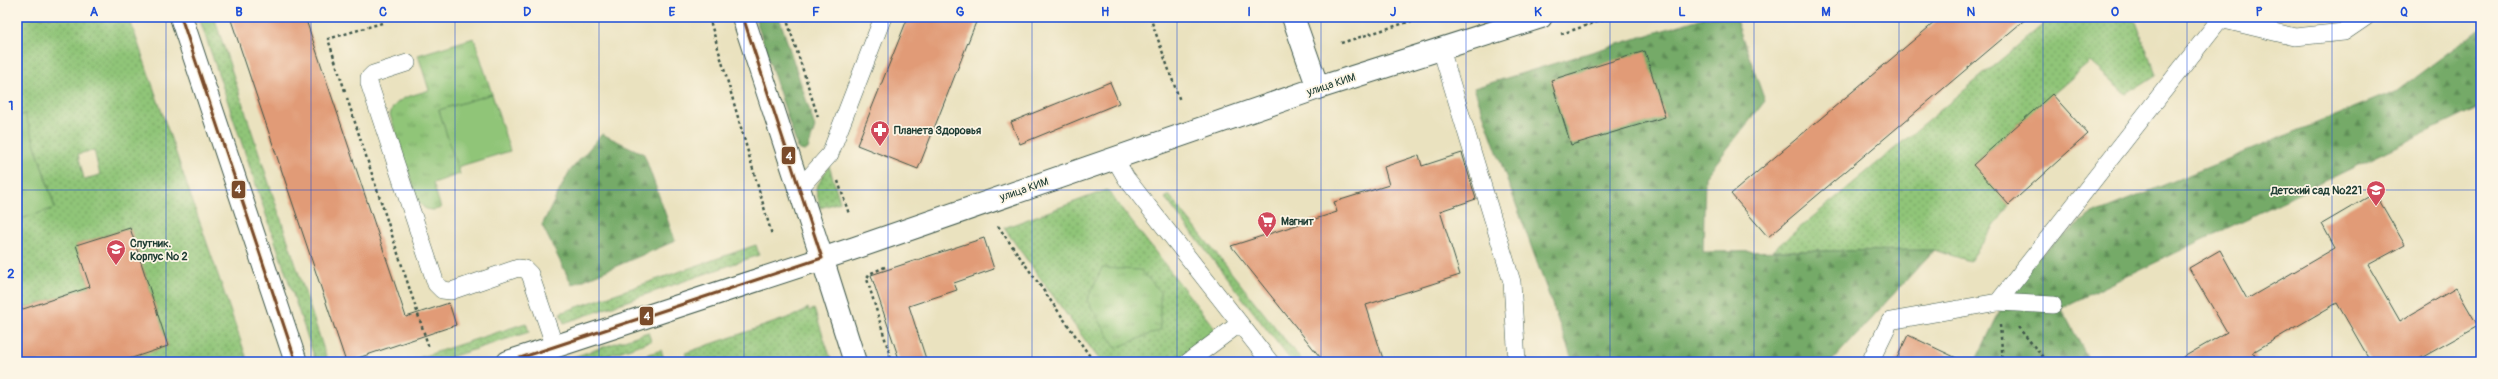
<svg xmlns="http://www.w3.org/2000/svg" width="2498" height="379" font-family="Pangolin,sans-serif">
  <defs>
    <pattern id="grass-dots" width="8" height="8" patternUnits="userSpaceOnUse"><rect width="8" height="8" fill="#90c578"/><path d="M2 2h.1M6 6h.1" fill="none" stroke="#75a163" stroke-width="1.8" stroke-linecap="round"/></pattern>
    <pattern id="forest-firs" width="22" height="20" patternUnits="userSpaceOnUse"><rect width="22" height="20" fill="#74aa68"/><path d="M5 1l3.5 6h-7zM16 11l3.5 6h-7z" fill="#5f8c56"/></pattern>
    <pattern id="park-tufts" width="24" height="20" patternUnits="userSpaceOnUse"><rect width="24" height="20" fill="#90c578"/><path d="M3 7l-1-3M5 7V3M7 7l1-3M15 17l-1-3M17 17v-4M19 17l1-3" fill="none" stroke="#75a163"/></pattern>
  </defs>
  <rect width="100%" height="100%" fill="#fcf5e5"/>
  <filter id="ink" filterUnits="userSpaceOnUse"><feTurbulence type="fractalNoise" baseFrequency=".025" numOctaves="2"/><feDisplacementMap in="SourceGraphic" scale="8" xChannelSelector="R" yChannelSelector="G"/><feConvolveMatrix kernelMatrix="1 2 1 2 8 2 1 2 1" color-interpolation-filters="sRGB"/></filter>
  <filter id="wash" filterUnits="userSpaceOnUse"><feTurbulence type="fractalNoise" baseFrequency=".012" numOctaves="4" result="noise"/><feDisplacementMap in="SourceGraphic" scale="16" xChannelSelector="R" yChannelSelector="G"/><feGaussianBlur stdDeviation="0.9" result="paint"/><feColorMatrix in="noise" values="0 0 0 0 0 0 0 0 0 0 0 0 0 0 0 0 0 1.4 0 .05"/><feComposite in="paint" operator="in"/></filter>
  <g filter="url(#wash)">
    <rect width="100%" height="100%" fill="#eae2bf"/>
    <g fill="url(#grass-dots)" stroke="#588156" fill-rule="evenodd">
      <path d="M 17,17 L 129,17 L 248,362 L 120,362 L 168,346 L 130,228 L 76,245 L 90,287 L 22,309 L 17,295 L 17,220 L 55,207 L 25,114 L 17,117 ZM 94,150 L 100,175 L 84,179 L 78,154 Z"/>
      <path d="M 199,17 L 214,17 L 328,362 L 316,362 Z"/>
      <path d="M 2052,17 L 2122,17 L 2136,22 L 2156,75 L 2126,94 L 2090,62 L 1973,164 L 2009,205 L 1970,261 L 1934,250 L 1772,251 Z"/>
      <path d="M 829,166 L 840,202 L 820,208 L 816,188 Z"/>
      <path d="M 1107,190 L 1219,334 L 1179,362 L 1101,362 L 1004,228 Z"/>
      <path d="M 1169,195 L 1303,362 L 1292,362 L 1165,198 Z"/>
      <path d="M 756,245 L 759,255 L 564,323 L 560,313 Z"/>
      <path d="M 808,308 L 809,311 L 814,309 L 832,362 L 688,362 L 685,353 L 799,314 Z"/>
      <path d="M 526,323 L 529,332 L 435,362 L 406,362 Z"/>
      <path d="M 648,332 L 651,341 L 589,362 L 559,362 Z"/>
      <path d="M 661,350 L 664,359 L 656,362 L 625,362 Z"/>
    </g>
    <g fill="url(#forest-firs)" stroke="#4a744e">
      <path d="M 755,17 L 779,17 L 815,127 L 808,149 L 804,151 L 798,149 Z"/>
      <path d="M 1706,17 L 1735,17 L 1765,101 L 1705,177 L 1703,252 L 1934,250 L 1831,362 L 1573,362 L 1474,88 Z"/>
      <path d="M 2481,28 L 2481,106 L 2061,308 L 2090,362 L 1975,362 L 2019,272 L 2090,215 L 2398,90 Z"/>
      <path d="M 602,134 L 644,154 L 675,241 L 572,285 L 542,225 L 569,172 Z"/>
    </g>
    <g fill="url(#park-tufts)" stroke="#588156">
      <path d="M 474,38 L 492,94 L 439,110 L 460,174 L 433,183 L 441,208 C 430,212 424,210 418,201 L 390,115 C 394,97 413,96 429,90 L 418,55 Z"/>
      <path d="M 1102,268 L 1140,270 L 1160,291 L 1160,330 L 1116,348 L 1087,300 Z"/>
    </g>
    <g fill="#90c578" stroke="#588156">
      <path d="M 492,94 L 510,151 L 457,167 L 439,110 Z"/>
      <path d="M 25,114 L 55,208 L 17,220 L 17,117 Z"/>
    </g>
    <g id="blocks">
      <g fill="#e19b77">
        <path d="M 230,17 L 305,17 L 406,317 L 449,303 L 456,325 L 346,362 Z"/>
        <path d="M 908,17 L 978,17 L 918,169 L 857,145 Z"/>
        <path d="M 1941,17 L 2028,17 L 1768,237 L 1731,194 Z"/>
        <path d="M 1645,51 L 1665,117 L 1571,145 L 1551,80 Z"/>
        <path d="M 1110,82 L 1119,103 L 1020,144 L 1011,122 Z"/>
        <path d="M 2052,94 L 2088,134 L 2009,205 L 1973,165 Z"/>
        <path d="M 1462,153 L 1476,199 L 1440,211 L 1460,275 L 1366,305 L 1384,362 L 1324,362 L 1231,246 L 1337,212 L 1334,202 L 1389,185 L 1384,167 L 1419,155 L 1422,166 Z"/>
        <path d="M 2375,193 L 2405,245 L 2368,265 L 2400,321 L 2456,288 L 2478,326 L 2414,362 L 2371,362 L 2337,303 L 2253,352 L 2258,362 L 2175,362 L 2227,332 L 2189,268 L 2220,250 L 2247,299 L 2335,248 L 2322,224 Z"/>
        <path d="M 130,228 L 168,346 L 120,362 L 17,362 L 17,311 L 90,287 L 76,245 Z"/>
        <path d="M 984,238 L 994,269 L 954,283 L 957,290 L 909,306 L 927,362 L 900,362 L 871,275 Z"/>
        <path d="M 1908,335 L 1965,362 L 1895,362 Z"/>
      </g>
    </g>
  </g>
  <g filter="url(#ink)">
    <use href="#blocks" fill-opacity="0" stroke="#3d5649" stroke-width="1"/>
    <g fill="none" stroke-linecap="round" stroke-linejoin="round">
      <g stroke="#3d5649" stroke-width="18">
        <g id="service">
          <path d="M 2220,17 L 2220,19 L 2295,37 L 2344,32 L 2366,17"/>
          <path d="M 1441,49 L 1512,282 L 1517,362"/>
          <path d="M 407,63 L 373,74 L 369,78 L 369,83 L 436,284 L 442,290 L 451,291 L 518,268 L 525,269 L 530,274 L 555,347"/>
          <path d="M 1114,157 L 1126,178 L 1270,362"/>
          <path d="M 799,189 L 830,154 L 883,17"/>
          <path d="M 1998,302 L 2053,305"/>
          <path d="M 1188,362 L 1239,324"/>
          <path d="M 1870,362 L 1890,321 L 1998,302 L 2220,19"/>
        </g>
      </g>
      <g stroke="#3d5649" stroke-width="24">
        <g id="minor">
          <path d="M 181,17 L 296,362"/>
          <path d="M 822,258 L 855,362"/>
        </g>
      </g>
      <g stroke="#3d5649" stroke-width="24">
        <g id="tertiary">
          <path d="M 743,17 L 822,258"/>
          <path d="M 1293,17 L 1318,88"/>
          <path d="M 508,362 L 855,248 L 1318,88 L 1541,17"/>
        </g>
      </g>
      <g stroke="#3d5649" stroke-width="2.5" stroke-dasharray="3 3" stroke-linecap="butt">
        <path d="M 709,17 L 772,235"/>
        <path d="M 786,17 L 818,117"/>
        <path d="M 1150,17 L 1180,101"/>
        <path d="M 1561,34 L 1612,17"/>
        <path d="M 1341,43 L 1424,17"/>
        <path d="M 345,91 L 328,39 L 382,23"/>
        <path d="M 347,98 L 429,348"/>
        <path d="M 838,181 L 849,214"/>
        <path d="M 998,226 L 1094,362"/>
        <path d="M 885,267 L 869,274 L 867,279 L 892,362"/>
        <path d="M 2000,325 L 2003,362"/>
        <path d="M 2018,327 L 2047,362"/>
      </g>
      <use href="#service" stroke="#fff" stroke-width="17"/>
      <use href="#minor" stroke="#fff" stroke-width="22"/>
      <use href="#tertiary" stroke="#fff" stroke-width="22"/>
      <g stroke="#fcf5e5" stroke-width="6">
        <g id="bus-1">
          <path d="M 181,17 L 296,362"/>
          <path d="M 508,362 L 822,258 L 743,17"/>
        </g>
      </g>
      <use href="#bus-1" stroke="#7a4b2a" stroke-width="3"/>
    </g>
  </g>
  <path fill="none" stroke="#1d4ed8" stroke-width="1" stroke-opacity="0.55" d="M 166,17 L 166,362M 311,17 L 311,362M 455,17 L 455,362M 599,17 L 599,362M 744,17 L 744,362M 888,17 L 888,362M 1032,17 L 1032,362M 1177,17 L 1177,362M 1321,17 L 1321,362M 1466,17 L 1466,362M 1610,17 L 1610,362M 1754,17 L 1754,362M 1899,17 L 1899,362M 2043,17 L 2043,362M 2187,17 L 2187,362M 2332,17 L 2332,362M 17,190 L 2481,190"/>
  <defs>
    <g id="pharmacy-pin" transform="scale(1)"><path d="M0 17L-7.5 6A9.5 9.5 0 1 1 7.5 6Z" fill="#d1495b" stroke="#fcf5e5"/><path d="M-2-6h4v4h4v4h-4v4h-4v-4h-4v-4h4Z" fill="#fff"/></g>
    <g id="school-pin" transform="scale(1)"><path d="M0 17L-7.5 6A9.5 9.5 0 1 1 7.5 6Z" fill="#d1495b" stroke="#fcf5e5"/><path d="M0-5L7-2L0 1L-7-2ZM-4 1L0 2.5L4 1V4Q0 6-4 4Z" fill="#fff"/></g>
    <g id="supermarket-pin" transform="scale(1)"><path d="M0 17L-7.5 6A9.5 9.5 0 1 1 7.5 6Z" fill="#d1495b" stroke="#fcf5e5"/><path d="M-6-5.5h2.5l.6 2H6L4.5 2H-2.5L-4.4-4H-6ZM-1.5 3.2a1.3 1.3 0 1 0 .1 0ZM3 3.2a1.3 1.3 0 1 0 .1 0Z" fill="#fff"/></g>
  </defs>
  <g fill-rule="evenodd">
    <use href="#pharmacy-pin" x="880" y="130"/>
    <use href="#school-pin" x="2376" y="190"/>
    <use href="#supermarket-pin" x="1267" y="221"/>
    <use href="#school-pin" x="116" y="249"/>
  </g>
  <g text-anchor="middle" stroke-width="3.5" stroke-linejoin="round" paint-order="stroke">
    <g font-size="11" fill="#1f3d34" stroke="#fcf5e5">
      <text transform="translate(1331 84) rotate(-18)" y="4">улица КИМ</text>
      <text transform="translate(1024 189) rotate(-19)" y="4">улица КИМ</text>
    </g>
    <g font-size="11" font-weight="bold" fill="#1f3d34" stroke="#fcf5e5" text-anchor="start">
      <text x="894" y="134">Планета Здоровья</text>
      <text x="2362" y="194" text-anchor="end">Детский сад №221</text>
      <text x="1281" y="225">Магнит</text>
      <text x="130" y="247">Спутник.<tspan x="130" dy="13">Корпус № 2</tspan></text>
    </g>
  </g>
  <g stroke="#fcf5e5" stroke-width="1.5">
    <rect x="781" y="146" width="15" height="19" rx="4" fill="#7a4b2a"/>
    <rect x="231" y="180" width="15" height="19" rx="4" fill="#7a4b2a"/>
    <rect x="639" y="306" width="15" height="20" rx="4" fill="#7a4b2a"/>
  </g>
  <g font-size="11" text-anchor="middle" font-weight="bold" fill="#fff">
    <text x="789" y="160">4</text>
    <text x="238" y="193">4</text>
    <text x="647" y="320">4</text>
  </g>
  <rect width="2498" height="379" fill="none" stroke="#fcf5e5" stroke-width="44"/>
  <rect x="22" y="22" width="2454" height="335" fill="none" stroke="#1d4ed8" stroke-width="1.5"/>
  <g font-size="13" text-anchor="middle" font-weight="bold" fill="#1d4ed8">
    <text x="94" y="16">A</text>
    <text x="239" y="16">B</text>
    <text x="383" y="16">C</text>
    <text x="527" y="16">D</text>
    <text x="672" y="16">E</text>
    <text x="816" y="16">F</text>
    <text x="960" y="16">G</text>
    <text x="1105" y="16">H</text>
    <text x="1249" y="16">I</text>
    <text x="1393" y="16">J</text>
    <text x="1538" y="16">K</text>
    <text x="1682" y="16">L</text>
    <text x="1826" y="16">M</text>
    <text x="1971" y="16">N</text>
    <text x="2115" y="16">O</text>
    <text x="2259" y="16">P</text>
    <text x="2404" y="16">Q</text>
    <text x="11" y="110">1</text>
    <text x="11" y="278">2</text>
  </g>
</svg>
